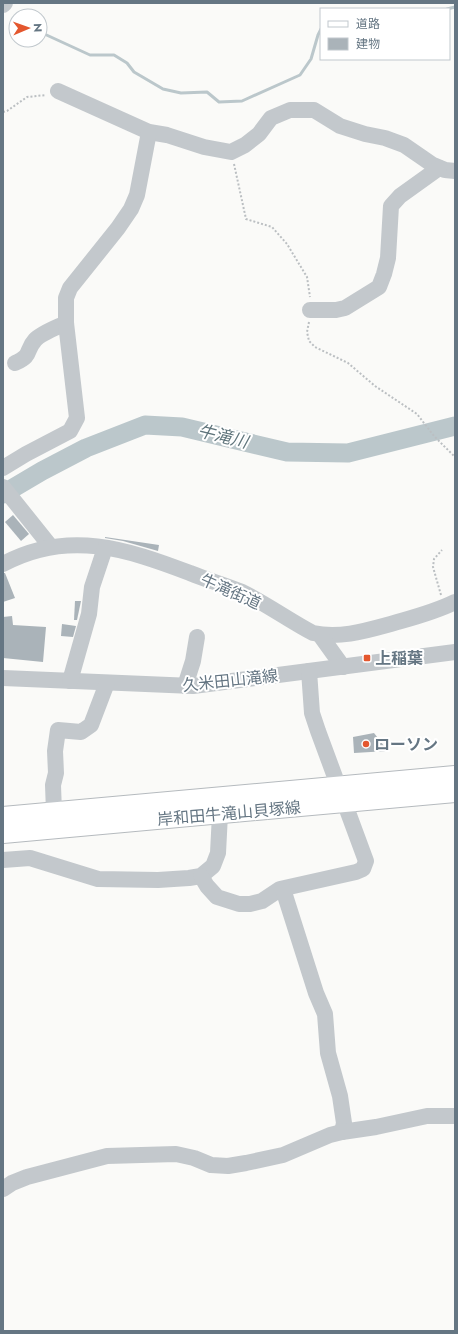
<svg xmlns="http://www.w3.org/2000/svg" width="458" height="1334" font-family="Jost,'Noto Sans JP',sans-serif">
  <rect width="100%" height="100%" fill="#fafaf8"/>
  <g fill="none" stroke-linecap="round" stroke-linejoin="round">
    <g stroke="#bbc7cb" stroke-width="3">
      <path d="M 447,9 L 455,7"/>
      <path d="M 40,32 L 90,55 L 114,55 L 127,63 L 134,72 L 163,89 L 181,93 L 207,92 L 219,102 L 242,101 L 300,75 L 311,59 L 318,35 L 321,29"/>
    </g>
    <path stroke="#bbc7cb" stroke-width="19" d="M 3,494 L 42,471 L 86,448 L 145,425 L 182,427 L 287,452 L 348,453 L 455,426"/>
  </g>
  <g fill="#aab3b9">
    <path d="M 13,515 L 29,534 L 21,541 L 5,522 Z"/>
    <path d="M 105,537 L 159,545 L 158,551 L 123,541 L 105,538 Z"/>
    <path d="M 3,573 L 5,573 L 15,598 L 3,602 Z"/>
    <path d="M 75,601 L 81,601 L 77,620 L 74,620 Z"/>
    <path d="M 12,616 L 13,625 L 46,627 L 43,662 L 3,658 L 3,617 Z"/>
    <path d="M 62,624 L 76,626 L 73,637 L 61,636 Z"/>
    <path d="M 374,733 L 388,751 L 354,753 L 353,737 Z"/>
  </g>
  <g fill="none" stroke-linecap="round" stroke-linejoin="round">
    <g stroke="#b5babe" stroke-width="22">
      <g id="major">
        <path d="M 3,817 L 455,776"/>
        <path d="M 3,833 L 455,792"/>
      </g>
    </g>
    <g stroke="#bbbfc2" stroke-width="2" stroke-dasharray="2 2" stroke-linecap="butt">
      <path d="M 3,112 L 7,111 L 27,97 L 46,95"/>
      <path d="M 234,164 L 246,219 L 272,227 L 287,244 L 307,277 L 310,297"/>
      <path d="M 309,322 L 307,332 L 309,341 L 315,347 L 348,363 L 375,386 L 417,414 L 434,436 L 455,457"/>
      <path d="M 441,595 L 433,567 L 434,559 L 442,550"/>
    </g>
    <g stroke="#c3c8cc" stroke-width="16">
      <path d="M 3,5 L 5,3"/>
      <path d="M 58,91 L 149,132 L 167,135 L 204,147 L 231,152 L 245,145 L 259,134 L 271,118 L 290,110 L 314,110 L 340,126 L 365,134 L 385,138 L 404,145 L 433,165 L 445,170 L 455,171"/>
      <path d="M 310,310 L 336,310 L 345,308 L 379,287 L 384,274 L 388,258 L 391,206 L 400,196 L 439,168"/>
      <path d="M 15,363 C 33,355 25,351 35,340 C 41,333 58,327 66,323"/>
      <path d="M 3,468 L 26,454 L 70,431 L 77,418 L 66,323 L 66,298 L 70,288 L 118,228 L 131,209 L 137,195 L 149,132"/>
      <path d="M 3,487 L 51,547"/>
      <path d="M 3,564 C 68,529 127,549 190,573 C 207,580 225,585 242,592 C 265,603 290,621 313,633 C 341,639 368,630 394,623 C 415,617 435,612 455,602"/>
      <path d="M 320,635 L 343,667"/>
      <path d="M 3,678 L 193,686 L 455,652"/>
      <path d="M 70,681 L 89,614 L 92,587 L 105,548"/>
      <path d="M 185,686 L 193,661 L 197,637"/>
      <path d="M 54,812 L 53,785 L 56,773 L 55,751 L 58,730 L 81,732 L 91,725 L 107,683"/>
      <path d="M 3,860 L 30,858 L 98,879 L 158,880 L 189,878 L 201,876 L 213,866 L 218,853 L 220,814"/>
      <path d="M 201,876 L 207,886 L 217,897 L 239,904 L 250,904 L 262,901 L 280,889 L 356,872 L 363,869 L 366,861 L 318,731 L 312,713 L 309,671"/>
      <path d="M 283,889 L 316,993 L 325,1014 L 328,1053 L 340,1096 L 344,1123 L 342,1132"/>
      <path d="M 3,1189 L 12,1183 L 27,1177 L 107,1156 L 176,1154 L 194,1158 L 211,1165 L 228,1166 L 246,1163 L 283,1155 L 330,1135 L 342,1132 L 376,1127 L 427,1116 L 455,1116"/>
    </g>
    <use href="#major" stroke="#fff" stroke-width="20"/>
  </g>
  <g fill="#e4572e" stroke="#fff" stroke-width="1.5">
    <rect x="363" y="654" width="8" height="8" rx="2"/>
    <circle cx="366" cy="744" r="4"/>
  </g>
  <g text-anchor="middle" stroke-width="4" stroke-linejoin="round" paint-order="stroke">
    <g font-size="16" fill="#657683" stroke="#fff">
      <text transform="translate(231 591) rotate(24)" y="6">牛滝街道</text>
      <text transform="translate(230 680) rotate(-6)" y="6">久米田山滝線</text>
      <text transform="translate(229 813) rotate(-5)" y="6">岸和田牛滝山貝塚線</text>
    </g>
    <g font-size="16" font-weight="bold" fill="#657683" stroke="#fff" text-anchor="start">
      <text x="375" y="664">上稲葉</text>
      <text x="374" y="750">ローソン</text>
    </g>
    <g font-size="17" font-style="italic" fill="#60757c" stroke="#fff">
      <text transform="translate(223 436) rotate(14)" y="6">牛滝川</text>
    </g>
  </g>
  <rect width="458" height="1334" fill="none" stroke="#657683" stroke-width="8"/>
  <rect x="320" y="8" width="130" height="52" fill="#ffffff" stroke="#c1c8cd"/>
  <rect x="328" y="21" width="20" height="6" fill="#ffffff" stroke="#c1c8cd"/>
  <text x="356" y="28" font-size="12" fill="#657683">道路</text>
  <rect x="328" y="38" width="20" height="12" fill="#aab3b9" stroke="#c1c8cd"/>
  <text x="356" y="48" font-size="12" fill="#657683">建物</text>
  <g transform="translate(28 28) rotate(88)"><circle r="19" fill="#ffffff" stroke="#c1c8cd"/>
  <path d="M0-3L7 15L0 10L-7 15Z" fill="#e4572e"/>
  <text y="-6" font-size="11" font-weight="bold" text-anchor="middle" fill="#657683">N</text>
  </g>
</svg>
